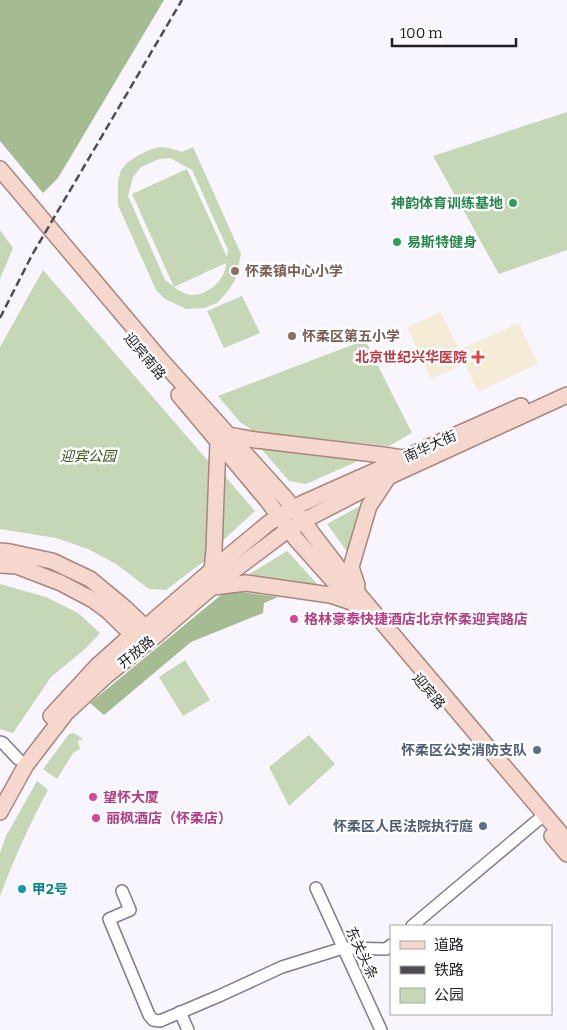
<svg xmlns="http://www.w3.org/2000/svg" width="567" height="1030" font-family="Bitter,'Noto Sans SC',serif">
  <rect width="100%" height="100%" fill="#f8f5fe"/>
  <path fill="#f5ecd7" d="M 441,312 L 459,350 L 519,323 L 538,364 L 478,392 L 465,364 L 431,379 L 407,327 Z"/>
  <g fill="#c5d7b5" fill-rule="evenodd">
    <path d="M 567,112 L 567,250 L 499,274 L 433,156 Z"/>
    <path d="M 158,147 L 169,148 L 182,152 L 193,147 L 241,254 L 235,280 L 228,291 L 217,303 L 204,308 L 186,309 L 165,299 L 156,290 L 118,205 L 118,181 L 121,170 L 127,163 L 137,156 L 147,151 ZM 170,158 L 192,170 L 228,250 L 227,257 L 187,169 L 132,194 L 174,287 L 165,280 L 128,196 L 133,177 L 141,167 L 159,159 ZM 226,263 C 226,279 209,295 192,295 C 186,295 179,291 174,287 Z"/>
    <path d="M 0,230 L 13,248 L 0,279 Z"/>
    <path d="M 43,270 L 209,462 L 207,559 L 166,590 L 149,589 L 116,564 L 88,549 L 56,538 L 0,529 L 0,347 Z"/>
    <path d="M 242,296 L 260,333 L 224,348 L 207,311 Z"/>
    <path d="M 365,340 L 412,433 L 389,446 L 274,434 L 252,430 L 240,422 L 218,396 Z"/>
    <path d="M 258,445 L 367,457 L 306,484 L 289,481 Z"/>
    <path d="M 223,474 L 255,511 L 218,545 Z"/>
    <path d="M 369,501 L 351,557 L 327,524 Z"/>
    <path d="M 287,551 L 321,588 L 243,578 Z"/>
    <path d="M 0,584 L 46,597 L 78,613 L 100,633 L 85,649 L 51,677 L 13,733 L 0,729 Z"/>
    <path d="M 185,660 L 210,700 L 183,716 L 159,677 Z"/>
    <path d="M 74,733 L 83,739 L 78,741 L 80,749 L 73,753 L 57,779 L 43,769 L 69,734 Z"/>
    <path d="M 309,735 L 335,764 L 289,806 L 269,767 Z"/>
    <path d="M 37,781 L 48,790 C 29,825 14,859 0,896 L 0,853 L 6,836 Z"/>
  </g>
  <g fill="#a5bb91">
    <path d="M 0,0 L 164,0 L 58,178 L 43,193 L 0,141 Z"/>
    <path d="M 227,590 L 278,597 L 264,603 L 263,613 L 191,642 L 104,715 L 90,703 Z"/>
  </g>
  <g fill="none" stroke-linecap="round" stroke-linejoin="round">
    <g stroke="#807c89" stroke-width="14">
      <g id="minor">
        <path d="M 0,742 L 3,743 L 18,759"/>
        <path d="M 316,888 L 381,1030"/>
        <path d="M 122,891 L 130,910 L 109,919 L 149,1015 L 153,1020 L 160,1021 L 219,996 L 282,967 L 343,948 L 386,949 L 391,945"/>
        <path d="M 412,926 L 538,820"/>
        <path d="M 180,1012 L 188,1030"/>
      </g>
    </g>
    <g stroke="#a7867c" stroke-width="18">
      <g id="major">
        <path d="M 0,169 L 161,360 L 286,499 L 360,596 L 567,841"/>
        <path d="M 179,395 L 267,500 L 296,539 L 362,613"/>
        <path d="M 228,435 L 256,440 L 383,455 L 402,458"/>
        <path d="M 0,551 L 10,552 L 52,561 L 90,579 L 125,608 L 152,634"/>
        <path d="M 0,565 L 17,566 L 61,583 L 93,600 L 108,611 L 140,642"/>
        <path d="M 212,570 L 214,550 L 218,442"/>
        <path d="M 357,585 L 351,567 L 369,506 L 387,479"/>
        <path d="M 213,587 L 246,583 L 330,595 L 351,602"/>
        <path d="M 51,716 L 97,666 L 125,641 L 146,627 L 212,570 L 270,522 L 303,503 L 521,406"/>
        <path d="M 0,812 L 26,765 L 66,713 L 106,676 L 154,637 L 212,587 L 281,535 L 303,521 L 388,477 L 567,395"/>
        <path d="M 552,836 L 567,854"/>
      </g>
    </g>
    <use href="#minor" stroke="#fff" stroke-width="11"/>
    <use href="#major" stroke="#f6d7cd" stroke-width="15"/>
    <path stroke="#4e4c52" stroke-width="2.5" stroke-dasharray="8 4" stroke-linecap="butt" d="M 0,318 L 32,255 L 182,0"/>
  </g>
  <g fill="#2e9e5b" stroke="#fff" stroke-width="2">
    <circle cx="513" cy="203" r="5"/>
    <circle cx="397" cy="242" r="5"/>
  </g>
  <g fill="#8d6e63" stroke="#fff" stroke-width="2">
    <circle cx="235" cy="271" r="5"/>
    <circle cx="292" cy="336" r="5"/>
  </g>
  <path fill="#e0444e" stroke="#fff" stroke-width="2" d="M475.5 349.5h5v5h5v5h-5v5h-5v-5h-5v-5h5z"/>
  <g fill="#d1479c" stroke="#fff" stroke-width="2">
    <circle cx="294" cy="619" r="5"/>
    <circle cx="93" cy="797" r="5"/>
    <circle cx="96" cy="818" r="5"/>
  </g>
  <g fill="#5c6f8a" stroke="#fff" stroke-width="2">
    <circle cx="537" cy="750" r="5"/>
    <circle cx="483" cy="826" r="5"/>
  </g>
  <circle fill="#0f9aa8" stroke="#fff" stroke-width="2" cx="22" cy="889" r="5"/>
  <g text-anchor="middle" stroke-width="5" stroke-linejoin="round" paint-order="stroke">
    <g font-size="14" font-weight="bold" fill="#27864d" stroke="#fff" text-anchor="end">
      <text x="503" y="208">神韵体育训练基地</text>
      <text x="407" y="247" text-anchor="start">易斯特健身</text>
    </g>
    <g font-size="14" font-weight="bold" fill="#785e54" stroke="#fff" text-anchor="start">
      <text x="245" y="276">怀柔镇中心小学</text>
      <text x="302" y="341">怀柔区第五小学</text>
    </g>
    <g font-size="14" fill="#201f24" stroke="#fff">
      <text transform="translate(145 356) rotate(50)" y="5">迎宾南路</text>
      <text transform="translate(430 446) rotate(-24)" y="5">南华大街</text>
      <text transform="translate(136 652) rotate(-39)" y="5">开放路</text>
      <text transform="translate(429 691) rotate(50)" y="5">迎宾路</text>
      <text transform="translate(362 953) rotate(65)" y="5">东关头条</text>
    </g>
    <g font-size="14" font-weight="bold" fill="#be3a42" stroke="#fff" text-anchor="end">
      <text x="467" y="362">北京世纪兴华医院</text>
    </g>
    <g font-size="14" font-style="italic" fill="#395315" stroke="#fff">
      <text x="88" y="461">迎宾公园</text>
    </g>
    <g font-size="14" font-weight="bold" fill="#b23c85" stroke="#fff" text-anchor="start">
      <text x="304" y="624">格林豪泰快捷酒店北京怀柔迎宾路店</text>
      <text x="103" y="802">望怀大厦</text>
      <text x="106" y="823">丽枫酒店（怀柔店）</text>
    </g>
    <g font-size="14" font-weight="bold" fill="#4e5e75" stroke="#fff" text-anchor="end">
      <text x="527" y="755">怀柔区公安消防支队</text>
      <text x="473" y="831">怀柔区人民法院执行庭</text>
    </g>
    <g font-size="14" font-weight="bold" fill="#0d838f" stroke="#fff" text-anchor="start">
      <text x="32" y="894">甲2号</text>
    </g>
  </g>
  <rect x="390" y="925" width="162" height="90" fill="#ffffff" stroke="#a6a5a7"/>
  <rect x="400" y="941" width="25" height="8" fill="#f6d7cd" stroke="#a6a5a7"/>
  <text x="434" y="950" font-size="15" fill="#201f24">道路</text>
  <rect x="400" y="966" width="25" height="8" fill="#4e4c52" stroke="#a6a5a7"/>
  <text x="434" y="975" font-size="15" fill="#201f24">铁路</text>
  <rect x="400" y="988" width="25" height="15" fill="#c5d7b5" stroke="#a6a5a7"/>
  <text x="434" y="1000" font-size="15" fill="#201f24">公园</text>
  <path d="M392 38v8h124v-8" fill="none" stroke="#201f24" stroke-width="2.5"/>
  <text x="400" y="38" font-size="15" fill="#201f24" stroke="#ffffff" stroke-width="4" paint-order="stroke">100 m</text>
</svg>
